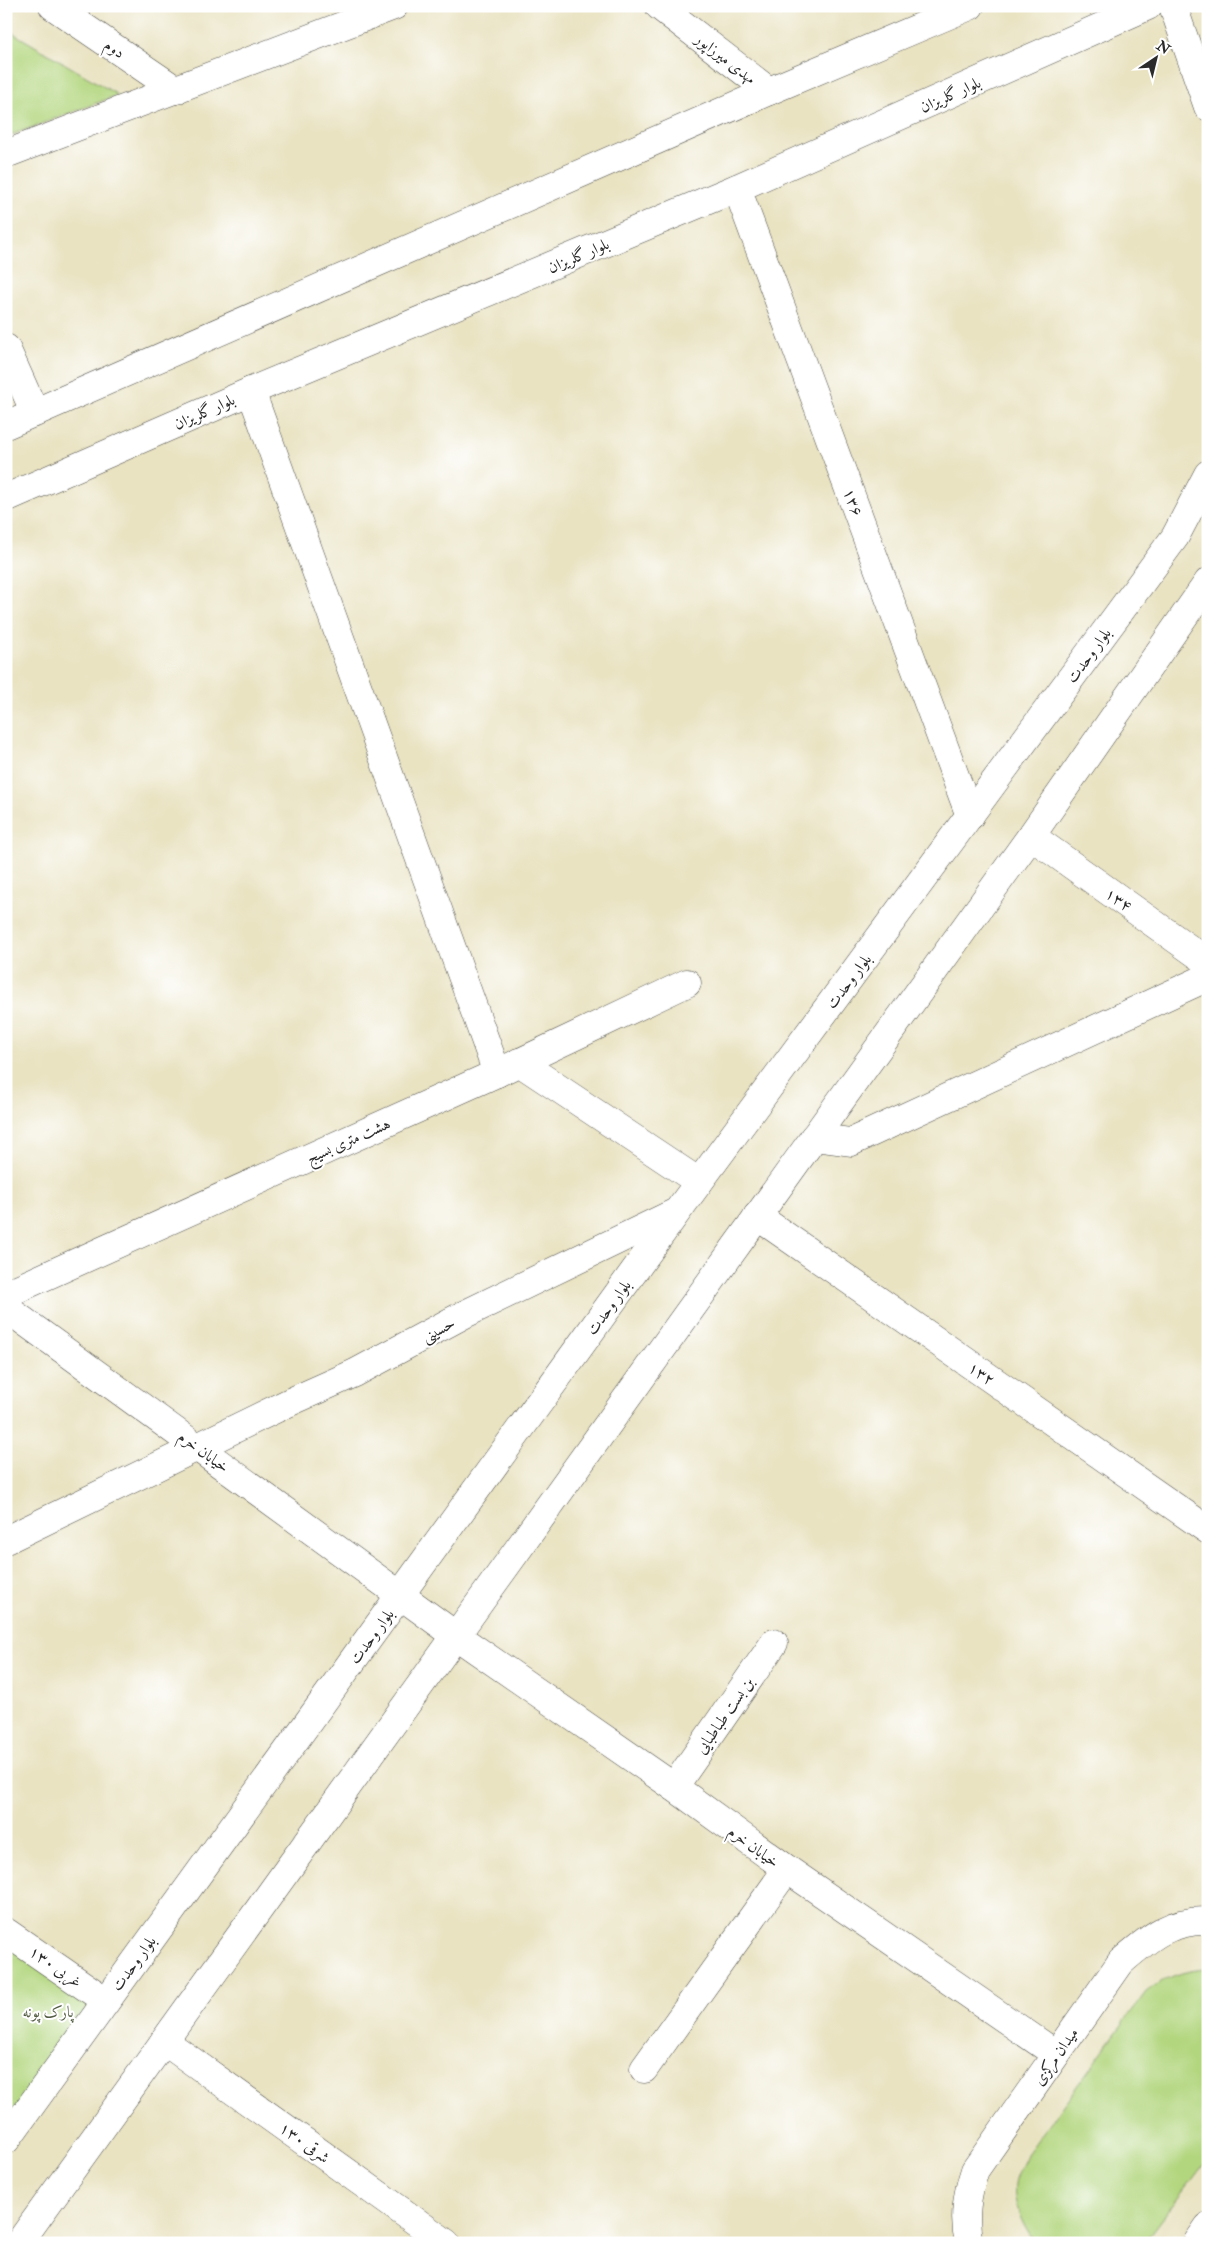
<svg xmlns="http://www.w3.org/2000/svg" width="1214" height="2249" font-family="'IM FELL Double Pica',Amiri,serif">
  <rect width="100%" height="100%" fill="#fff"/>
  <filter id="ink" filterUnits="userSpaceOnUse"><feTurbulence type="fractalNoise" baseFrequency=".02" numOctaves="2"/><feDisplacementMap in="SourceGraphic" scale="10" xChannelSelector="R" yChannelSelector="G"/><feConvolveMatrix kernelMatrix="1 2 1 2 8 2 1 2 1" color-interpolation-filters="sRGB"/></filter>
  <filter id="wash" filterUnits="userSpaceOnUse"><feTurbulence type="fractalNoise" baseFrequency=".0096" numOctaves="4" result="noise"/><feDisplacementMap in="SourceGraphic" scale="20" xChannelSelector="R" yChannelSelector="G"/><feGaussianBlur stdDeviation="1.12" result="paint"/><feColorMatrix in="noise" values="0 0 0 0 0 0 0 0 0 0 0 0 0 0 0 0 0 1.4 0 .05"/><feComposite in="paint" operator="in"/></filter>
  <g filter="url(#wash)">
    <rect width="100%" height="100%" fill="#e9e3c2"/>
    <g fill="#b2d67e" stroke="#6e8054">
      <path d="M 6,29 L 118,95 L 6,137 Z"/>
      <path d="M 6,1932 L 106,2001 L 6,2140 Z"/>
      <path d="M 1208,1969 L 1208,2159 L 1144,2243 L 1036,2243 C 1024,2227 1012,2204 1015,2184 C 1016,2174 1024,2163 1027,2154 L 1146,1992 C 1165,1977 1184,1970 1208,1969 Z"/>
    </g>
  </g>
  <g filter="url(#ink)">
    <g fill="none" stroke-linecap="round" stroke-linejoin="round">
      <g stroke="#484742" stroke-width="29">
        <g id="minor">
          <path d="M 53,6 L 176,90"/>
          <path d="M 659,6 L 769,91"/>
          <path d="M 1173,6 L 1208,107"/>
          <path d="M 6,154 L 394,6"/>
          <path d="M 737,188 L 970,816"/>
          <path d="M 6,348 L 35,413"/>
          <path d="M 251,391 L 497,1073"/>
          <path d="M 1031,836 L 1208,962"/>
          <path d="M 519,1062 L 699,1182"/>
          <path d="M 814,1137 L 851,1142 L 1208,977"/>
          <path d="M 757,1216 L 1208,1530"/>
          <path d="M 6,1294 L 497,1073 L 687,983"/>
          <path d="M 6,1308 L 455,1635 L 674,1787 L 787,1869 L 1056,2054"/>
          <path d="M 6,1540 L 290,1402 L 355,1373 L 463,1315 L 674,1213"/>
          <path d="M 674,1787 L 774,1643"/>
          <path d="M 6,1932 L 106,2001"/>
          <path d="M 164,2041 L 446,2243"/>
          <path d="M 644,2069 L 787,1869"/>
          <path d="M 6,2140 L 677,1212 L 1175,537 L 1208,474"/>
          <path d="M 19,2243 L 1031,836 L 1208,582"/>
        </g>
      </g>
      <g stroke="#484742" stroke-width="29">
        <g id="major">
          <path d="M 6,425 L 769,91 L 970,6"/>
          <path d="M 6,498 L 251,391 L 737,188 L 1148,6"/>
          <path d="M 969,2243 C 963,2217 967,2194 975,2170 L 1121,1962 C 1149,1938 1169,1920 1208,1921"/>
          <path d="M 1197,2243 L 1208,2227"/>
        </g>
      </g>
      <use href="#minor" stroke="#fff" stroke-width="28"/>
      <use href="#major" stroke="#fff" stroke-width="28"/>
    </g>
  </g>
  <g text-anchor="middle" stroke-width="4" stroke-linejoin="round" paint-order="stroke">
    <g font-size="16" fill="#2b2b2b" stroke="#fff">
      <text transform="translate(115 48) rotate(34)" y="6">دوم</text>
      <text transform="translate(726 58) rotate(38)" y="6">مهدی میرزاپور</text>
      <text transform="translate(950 94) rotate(-24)" y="6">بلوار گلریزان</text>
      <text transform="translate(578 255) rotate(-23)" y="6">بلوار گلریزان</text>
      <text transform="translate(204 411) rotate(-24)" y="6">بلوار گلریزان</text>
      <text transform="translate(854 502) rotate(70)" y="6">۱۳۶</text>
      <text transform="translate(1088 655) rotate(-54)" y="6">بلوار وحدت</text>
      <text transform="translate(1119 899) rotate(35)" y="6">۱۳۴</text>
      <text transform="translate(848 981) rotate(-53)" y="6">بلوار وحدت</text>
      <text transform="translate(348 1140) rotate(-24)" y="6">هشت متری بسیج</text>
      <text transform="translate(608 1307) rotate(-54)" y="6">بلوار وحدت</text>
      <text transform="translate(438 1329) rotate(-28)" y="6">حسینی</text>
      <text transform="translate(982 1373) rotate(35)" y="6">۱۳۲</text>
      <text transform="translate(204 1451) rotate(36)" y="6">خیابان خرم</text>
      <text transform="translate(371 1636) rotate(-54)" y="6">بلوار وحدت</text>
      <text transform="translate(724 1715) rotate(-55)" y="6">بن بست طباطبایی</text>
      <text transform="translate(754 1846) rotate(36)" y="6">خیابان خرم</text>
      <text transform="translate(133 1963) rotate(-54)" y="6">بلوار وحدت</text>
      <text transform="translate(56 1966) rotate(35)" y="6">۱۳۰ غربی</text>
      <text transform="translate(1055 2056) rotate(-55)" y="6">میدان مرکزی</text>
      <text transform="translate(305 2142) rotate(36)" y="6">۱۳۰ شرقی</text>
    </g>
    <g font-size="16" fill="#545e44" stroke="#fff">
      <text x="48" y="2017">پارک پونه</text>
    </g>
  </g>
  <rect width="1214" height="2249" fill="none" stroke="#fff" stroke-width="25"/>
  <g transform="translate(1156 58) rotate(35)" stroke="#ffffff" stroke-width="4" paint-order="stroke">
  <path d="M0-4L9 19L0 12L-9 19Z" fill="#2b2b2b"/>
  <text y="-8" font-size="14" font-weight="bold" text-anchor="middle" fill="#2b2b2b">N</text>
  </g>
</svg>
